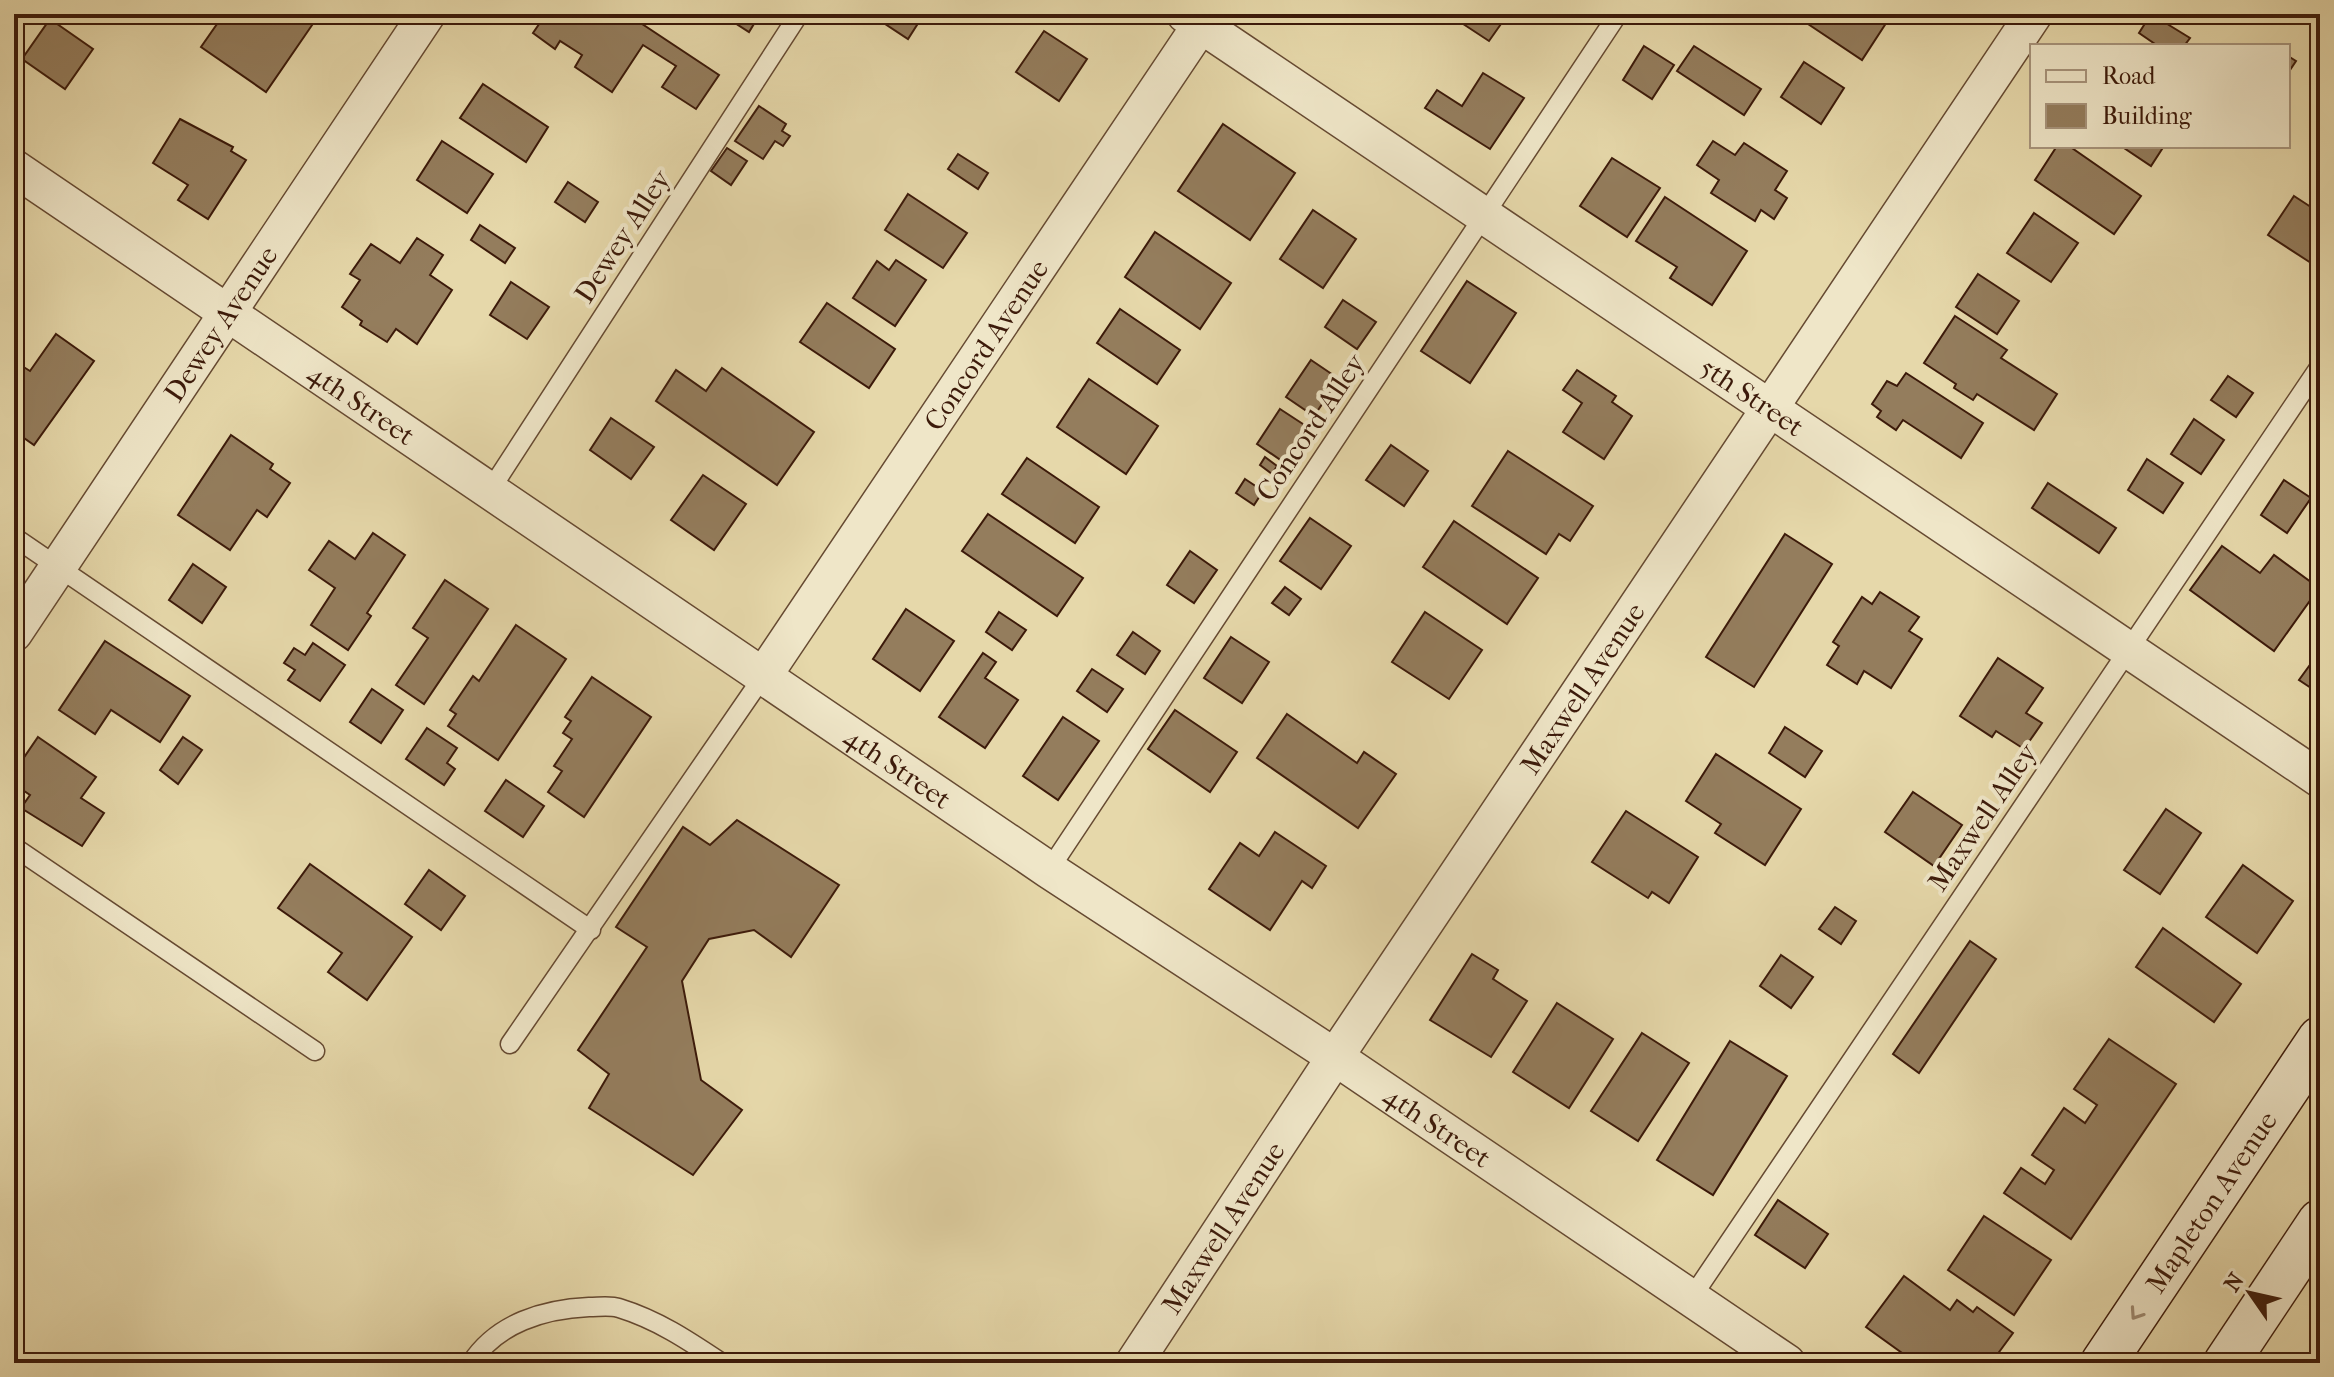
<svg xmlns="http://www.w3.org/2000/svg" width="2334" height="1377" font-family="'IM FELL French Canon',serif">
  <rect width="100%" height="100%" fill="#e6d8aa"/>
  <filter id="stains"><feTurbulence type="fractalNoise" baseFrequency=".0025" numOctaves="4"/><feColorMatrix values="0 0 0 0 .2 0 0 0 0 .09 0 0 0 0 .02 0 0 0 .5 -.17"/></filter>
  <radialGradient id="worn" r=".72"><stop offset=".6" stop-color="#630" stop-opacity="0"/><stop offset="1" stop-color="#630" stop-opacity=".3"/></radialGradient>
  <g fill="#947d5d" stroke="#3c1a0a" stroke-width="2">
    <path d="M 224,14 L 317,14 L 319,15 L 266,92 L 201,47 Z"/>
    <path d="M 546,14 L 627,14 L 719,75 L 696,109 L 662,87 L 676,66 L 643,45 L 612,92 L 575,67 L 582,55 L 560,41 L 555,49 L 533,33 Z"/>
    <path d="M 721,14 L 760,14 L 749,32 Z"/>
    <path d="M 870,14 L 924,14 L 908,39 Z"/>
    <path d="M 1448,14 L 1508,14 L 1489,41 Z"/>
    <path d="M 1810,14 L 1892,14 L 1862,60 L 1805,22 Z"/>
    <path d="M 2151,14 L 2190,38 L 2184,46 L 2158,46 L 2139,33 Z"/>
    <path d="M 50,19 L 93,49 L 65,89 L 22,59 Z"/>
    <path d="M 1044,31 L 1087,59 L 1059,101 L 1016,72 Z"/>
    <path d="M 1644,46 L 1674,65 L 1652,99 L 1623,80 Z"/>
    <path d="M 1694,46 L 1761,89 L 1744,115 L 1677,71 Z"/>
    <path d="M 2288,56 L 2296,61 L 2288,73 Z"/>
    <path d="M 1804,62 L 1844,88 L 1821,124 L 1781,97 Z"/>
    <path d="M 1483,73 L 1524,98 L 1490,149 L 1425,108 L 1437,90 L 1462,106 Z"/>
    <path d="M 483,84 L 548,127 L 526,162 L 460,118 Z"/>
    <path d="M 759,106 L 786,124 L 782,131 L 790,136 L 783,146 L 775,141 L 763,159 L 735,141 Z"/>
    <path d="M 180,119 L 233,147 L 231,151 L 246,160 L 208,219 L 178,200 L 188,185 L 153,163 Z"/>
    <path d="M 1223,124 L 1295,173 L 1250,240 L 1178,191 Z"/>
    <path d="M 442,141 L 493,174 L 467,213 L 417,180 Z"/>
    <path d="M 1713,141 L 1735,155 L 1744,143 L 1787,171 L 1775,190 L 1787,198 L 1774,219 L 1761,210 L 1755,221 L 1711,193 L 1719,180 L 1697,165 Z"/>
    <path d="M 2057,146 L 2069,146 L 2141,196 L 2114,234 L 2035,180 Z"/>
    <path d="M 2121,146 L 2164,146 L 2151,166 Z"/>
    <path d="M 727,148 L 747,161 L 731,185 L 711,171 Z"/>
    <path d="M 958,154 L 988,173 L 978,189 L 948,169 Z"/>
    <path d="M 1612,158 L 1660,188 L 1627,237 L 1580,206 Z"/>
    <path d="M 568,182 L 598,202 L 585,222 L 555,202 Z"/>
    <path d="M 908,194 L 967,233 L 943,268 L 885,230 Z"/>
    <path d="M 2294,196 L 2320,213 L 2320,251 L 2311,263 L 2268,235 Z"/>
    <path d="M 1665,197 L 1747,251 L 1712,305 L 1670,278 L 1677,267 L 1636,241 Z"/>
    <path d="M 1313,210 L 1356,239 L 1323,288 L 1280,259 Z"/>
    <path d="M 2034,213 L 2078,243 L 2051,282 L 2007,253 Z"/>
    <path d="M 480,225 L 515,248 L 505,263 L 471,240 Z"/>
    <path d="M 1155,232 L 1231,283 L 1200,329 L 1125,277 Z"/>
    <path d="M 417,238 L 443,255 L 430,275 L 452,290 L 417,344 L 396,329 L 387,342 L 360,325 L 362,321 L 342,307 L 360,280 L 350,274 L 371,244 L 400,263 Z"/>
    <path d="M 896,260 L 926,280 L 895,326 L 853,298 L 877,261 L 889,270 Z"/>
    <path d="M 1978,274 L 2019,301 L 1997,334 L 1956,307 Z"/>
    <path d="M 1467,281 L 1516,313 L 1470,383 L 1421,351 Z"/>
    <path d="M 511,282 L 549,307 L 527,339 L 490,315 Z"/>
    <path d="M 1343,300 L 1376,322 L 1357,349 L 1325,327 Z"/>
    <path d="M 827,303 L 895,349 L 869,388 L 800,342 Z"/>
    <path d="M 1120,309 L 1180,350 L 1157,384 L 1097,343 Z"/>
    <path d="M 1955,316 L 2007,350 L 2001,358 L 2057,394 L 2034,430 L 1977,394 L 1973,400 L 1954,388 L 1956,384 L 1924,363 Z"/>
    <path d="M 56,334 L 94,361 L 34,445 L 14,431 L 14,361 L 30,371 Z"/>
    <path d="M 1311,360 L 1339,379 L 1314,416 L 1286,397 Z"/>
    <path d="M 722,368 L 814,432 L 777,485 L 656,401 L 676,370 L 706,391 Z"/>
    <path d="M 1577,370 L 1616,396 L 1612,402 L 1632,416 L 1604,459 L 1563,432 L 1582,403 L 1563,390 Z"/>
    <path d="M 1906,373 L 1983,423 L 1961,458 L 1903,420 L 1896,430 L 1877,417 L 1881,411 L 1872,404 L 1887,381 L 1897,386 Z"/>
    <path d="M 2228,376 L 2253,393 L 2236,417 L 2211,400 Z"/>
    <path d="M 1089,379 L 1158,426 L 1126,474 L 1057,427 Z"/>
    <path d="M 1280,409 L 1309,428 L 1285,463 L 1257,444 Z"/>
    <path d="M 611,418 L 654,447 L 631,479 L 590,450 Z"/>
    <path d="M 2194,419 L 2224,440 L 2201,474 L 2171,454 Z"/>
    <path d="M 231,435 L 273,464 L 270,469 L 290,483 L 267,517 L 257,510 L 230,550 L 178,515 Z"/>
    <path d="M 1391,445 L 1428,471 L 1404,506 L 1366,480 Z"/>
    <path d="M 1508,451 L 1593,506 L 1570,541 L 1559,534 L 1546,554 L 1472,506 Z"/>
    <path d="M 1265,457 L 1277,466 L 1272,474 L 1260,465 Z"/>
    <path d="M 1027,458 L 1099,507 L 1075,543 L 1002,494 Z"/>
    <path d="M 2147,459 L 2183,483 L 2163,513 L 2128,490 Z"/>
    <path d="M 703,475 L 746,504 L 714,550 L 671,520 Z"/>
    <path d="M 1245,479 L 1263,491 L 1254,505 L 1236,493 Z"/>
    <path d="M 2284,480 L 2311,498 L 2287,533 L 2261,515 Z"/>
    <path d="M 2048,483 L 2116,528 L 2099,553 L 2032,508 Z"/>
    <path d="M 988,514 L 1083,578 L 1057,616 L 962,551 Z"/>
    <path d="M 1310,518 L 1351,546 L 1321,589 L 1280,561 Z"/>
    <path d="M 1454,521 L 1538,578 L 1507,624 L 1423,567 Z"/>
    <path d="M 373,533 L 405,555 L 367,613 L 371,616 L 348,650 L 311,625 L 335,588 L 309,570 L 329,541 L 355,559 Z"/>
    <path d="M 1785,534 L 1832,564 L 1754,687 L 1706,657 Z"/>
    <path d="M 2222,546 L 2260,573 L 2274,555 L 2319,588 L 2274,651 L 2190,590 Z"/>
    <path d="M 1190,551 L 1217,570 L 1194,603 L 1167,585 Z"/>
    <path d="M 193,564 L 226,587 L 202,623 L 169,600 Z"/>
    <path d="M 445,580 L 488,609 L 424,704 L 396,685 L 428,638 L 413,628 Z"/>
    <path d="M 1285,587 L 1301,599 L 1289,615 L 1272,603 Z"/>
    <path d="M 1880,592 L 1919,617 L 1909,631 L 1922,639 L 1891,688 L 1864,671 L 1857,684 L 1827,665 L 1839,646 L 1833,642 L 1862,597 L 1872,604 Z"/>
    <path d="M 906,609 L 954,641 L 920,691 L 873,659 Z"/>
    <path d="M 999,612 L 1026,630 L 1012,650 L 986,632 Z"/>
    <path d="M 1425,612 L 1482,650 L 1449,699 L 1392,662 Z"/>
    <path d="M 516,625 L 566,659 L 498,760 L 448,726 L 456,714 L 450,710 L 473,676 L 479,681 Z"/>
    <path d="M 1133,632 L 1160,651 L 1145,674 L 1117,655 Z"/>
    <path d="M 1231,637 L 1269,662 L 1242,703 L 1204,678 Z"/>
    <path d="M 105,641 L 190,696 L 160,742 L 111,710 L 95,734 L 59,710 Z"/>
    <path d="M 313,643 L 345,665 L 320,701 L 288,680 L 295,670 L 284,663 L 294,648 L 305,655 Z"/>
    <path d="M 2320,651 L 2320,694 L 2299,680 Z"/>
    <path d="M 983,653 L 996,662 L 985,678 L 1018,700 L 985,748 L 939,717 Z"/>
    <path d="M 1998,658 L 2043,688 L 2026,713 L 2042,723 L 2024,749 L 1996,731 L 1992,737 L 1960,716 Z"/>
    <path d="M 1092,669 L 1123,689 L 1107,712 L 1077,691 Z"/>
    <path d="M 592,677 L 651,717 L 584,817 L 548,792 L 562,771 L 554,766 L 572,739 L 563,733 L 571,721 L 565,717 Z"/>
    <path d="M 372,689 L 403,710 L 381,743 L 350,722 Z"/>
    <path d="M 1175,710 L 1237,752 L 1210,792 L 1148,749 Z"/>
    <path d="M 1287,714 L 1357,763 L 1364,752 L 1396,774 L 1358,828 L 1257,758 Z"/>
    <path d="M 1063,717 L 1099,741 L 1058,800 L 1023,776 Z"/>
    <path d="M 1785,727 L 1822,751 L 1805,777 L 1769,753 Z"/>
    <path d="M 427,728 L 457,748 L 447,763 L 455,769 L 444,785 L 406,759 Z"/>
    <path d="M 38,737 L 96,777 L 81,798 L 104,813 L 82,846 L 21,808 L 30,795 L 14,784 L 14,772 Z"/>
    <path d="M 183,737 L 202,750 L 178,784 L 160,770 Z"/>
    <path d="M 1716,754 L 1801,809 L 1765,865 L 1715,833 L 1721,824 L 1686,801 Z"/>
    <path d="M 506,780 L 544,806 L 523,837 L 485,811 Z"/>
    <path d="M 1913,792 L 1962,825 L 1934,866 L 1885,832 Z"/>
    <path d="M 2166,809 L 2201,833 L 2160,894 L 2124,870 Z"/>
    <path d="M 1626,811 L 1698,857 L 1669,903 L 1652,892 L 1648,898 L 1592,862 Z"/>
    <path d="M 737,820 L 839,885 L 791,957 L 754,930 L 709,939 L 682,981 L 701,1080 L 742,1110 L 693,1175 L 589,1108 L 609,1074 L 578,1050 L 647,947 L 616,927 L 683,827 L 710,845 Z"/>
    <path d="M 1275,832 L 1326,866 L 1312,888 L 1302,881 L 1270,930 L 1209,889 L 1240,843 L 1259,856 Z"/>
    <path d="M 310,864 L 412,937 L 367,1000 L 328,972 L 342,953 L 278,908 Z"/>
    <path d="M 2243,865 L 2293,901 L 2257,953 L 2206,917 Z"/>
    <path d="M 429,870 L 465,896 L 441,930 L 405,904 Z"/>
    <path d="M 1835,907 L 1856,921 L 1841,944 L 1819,929 Z"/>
    <path d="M 2163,928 L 2241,984 L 2214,1022 L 2136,967 Z"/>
    <path d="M 1970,941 L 1996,959 L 1919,1073 L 1893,1054 Z"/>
    <path d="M 1472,954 L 1498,970 L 1493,979 L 1527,1001 L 1491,1057 L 1430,1020 Z"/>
    <path d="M 1781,955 L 1813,977 L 1791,1008 L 1760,986 Z"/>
    <path d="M 1557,1003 L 1613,1039 L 1569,1108 L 1513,1072 Z"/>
    <path d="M 1642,1033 L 1689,1063 L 1638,1141 L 1591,1111 Z"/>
    <path d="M 2109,1039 L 2176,1084 L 2071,1239 L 2004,1193 L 2021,1168 L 2045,1184 L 2054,1170 L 2032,1155 L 2064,1108 L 2085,1123 L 2097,1105 L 2074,1089 Z"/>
    <path d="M 1730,1041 L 1787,1076 L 1713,1195 L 1657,1160 Z"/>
    <path d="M 1778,1200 L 1828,1234 L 1805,1268 L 1755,1235 Z"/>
    <path d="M 1984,1216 L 2051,1260 L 2014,1315 L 1948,1270 Z"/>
    <path d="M 1904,1276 L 1950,1310 L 1957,1300 L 1973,1312 L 1977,1307 L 2013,1333 L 1991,1363 L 1916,1363 L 1866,1327 Z"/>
  </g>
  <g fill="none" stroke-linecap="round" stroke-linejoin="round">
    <g stroke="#664a32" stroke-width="21">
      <g id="lane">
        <path d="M 491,489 L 799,14"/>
        <path d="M 14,537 L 591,930"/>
        <path d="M 14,847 L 315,1051"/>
        <path d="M 1049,870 L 1618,14"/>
        <path d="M 510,1044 L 764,675"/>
        <path d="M 1690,1300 L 2320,366"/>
        <path d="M 471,1363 C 497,1323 544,1309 589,1307 C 599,1307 610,1305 619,1308 C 658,1320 689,1341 722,1363"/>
      </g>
    </g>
    <g stroke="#664a32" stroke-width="39">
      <g id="street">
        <path id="s1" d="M 1185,14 L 2320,779"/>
        <path id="s2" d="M 14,168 L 1049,870 L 1335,1057 L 1787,1363"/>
        <path id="s3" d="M 14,633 L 427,14"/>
        <path id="s4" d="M 764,675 L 1208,14"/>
        <path id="s5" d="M 1134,1363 L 1335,1057 L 2034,14"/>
      </g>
    </g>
    <g stroke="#3c1a0a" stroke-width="47">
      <g id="secondary">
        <path id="s6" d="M 2103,1363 L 2320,1039"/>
        <path d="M 2226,1363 L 2320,1222"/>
      </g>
    </g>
    <use href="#lane" stroke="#efe6c8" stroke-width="18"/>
    <use href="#street" stroke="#efe6c8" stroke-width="36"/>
    <use href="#secondary" stroke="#efe6c8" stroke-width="44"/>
  </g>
  <defs><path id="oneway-chevron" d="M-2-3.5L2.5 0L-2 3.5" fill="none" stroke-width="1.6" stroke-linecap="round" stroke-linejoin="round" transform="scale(2)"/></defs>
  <use stroke="#9e8a72" href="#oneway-chevron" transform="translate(2136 1314) rotate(124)"/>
  <g text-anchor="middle" stroke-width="8" stroke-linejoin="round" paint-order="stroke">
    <g font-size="28" fill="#3c1a0a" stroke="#efe6c8">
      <text transform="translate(622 236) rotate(-57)" y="10">Dewey Alley</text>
      <text dy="10" stroke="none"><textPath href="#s3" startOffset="372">Dewey Avenue</textPath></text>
      <text dy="10" stroke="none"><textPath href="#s4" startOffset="398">Concord Avenue</textPath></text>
      <text dy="10" stroke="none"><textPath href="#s1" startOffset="684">5th Street</textPath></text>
      <text dy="10" stroke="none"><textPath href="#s2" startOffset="420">4th Street</textPath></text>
      <text transform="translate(1310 427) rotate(-56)" y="10">Concord Alley</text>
      <text dy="10" stroke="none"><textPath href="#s5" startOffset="810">Maxwell Avenue</textPath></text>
      <text dy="10" stroke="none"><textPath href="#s2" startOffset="1068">4th Street</textPath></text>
      <text transform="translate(1982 817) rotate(-56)" y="10">Maxwell Alley</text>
      <text dy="10" stroke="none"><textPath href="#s2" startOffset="1716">4th Street</textPath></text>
      <text dy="10" stroke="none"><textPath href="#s6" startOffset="194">Mapleton Avenue</textPath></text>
      <text dy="10" stroke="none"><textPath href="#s5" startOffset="162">Maxwell Avenue</textPath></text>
    </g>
  </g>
  <rect width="2334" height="1377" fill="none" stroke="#e6d8aa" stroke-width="48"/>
  <rect x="16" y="16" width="2302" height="1345" fill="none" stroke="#3c1a0a" stroke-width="4"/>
  <rect x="24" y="24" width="2286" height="1329" fill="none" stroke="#3c1a0a" stroke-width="2"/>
  <rect x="2030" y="44" width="260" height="104" fill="#efe6c8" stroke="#a7947c" stroke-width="2"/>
  <rect x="2046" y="70" width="40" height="12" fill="#efe6c8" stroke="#a7947c" stroke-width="2"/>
  <text x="2102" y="84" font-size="24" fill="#3c1a0a">Road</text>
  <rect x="2046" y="104" width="40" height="24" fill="#947d5d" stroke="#a7947c" stroke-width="2"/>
  <text x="2102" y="124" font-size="24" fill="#3c1a0a">Building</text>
  <g transform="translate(2250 1293) rotate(304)" stroke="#efe6c8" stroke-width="6" paint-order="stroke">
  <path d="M0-6L14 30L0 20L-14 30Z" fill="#3c1a0a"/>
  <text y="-12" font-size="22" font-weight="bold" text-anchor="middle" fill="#3c1a0a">N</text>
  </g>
  <rect width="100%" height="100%" filter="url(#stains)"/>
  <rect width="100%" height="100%" fill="url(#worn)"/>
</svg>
